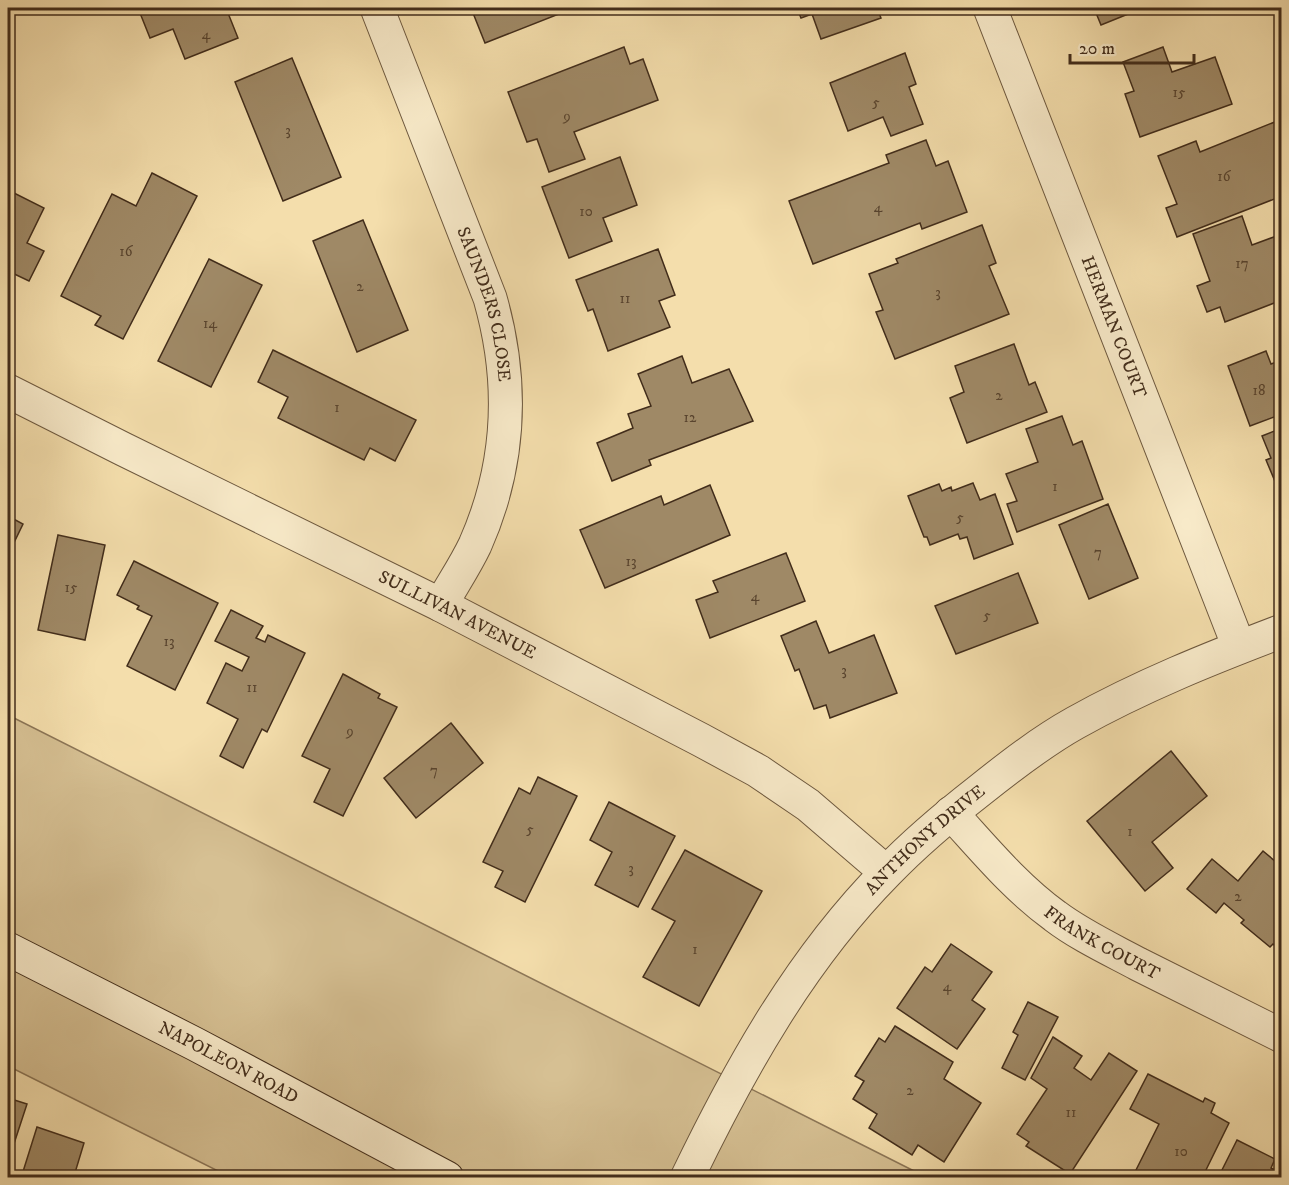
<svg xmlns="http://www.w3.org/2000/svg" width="1289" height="1185" font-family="'IM FELL DW Pica',serif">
  <rect width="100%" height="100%" fill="#f4deac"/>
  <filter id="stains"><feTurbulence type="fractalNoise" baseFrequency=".00333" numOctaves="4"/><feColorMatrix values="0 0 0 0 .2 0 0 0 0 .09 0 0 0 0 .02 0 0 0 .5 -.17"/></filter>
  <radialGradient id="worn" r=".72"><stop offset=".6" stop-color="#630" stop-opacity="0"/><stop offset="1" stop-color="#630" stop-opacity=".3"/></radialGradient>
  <path fill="#d6c093" stroke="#8c7657" stroke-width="1.5" d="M 8,715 L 926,1177 L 230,1177 L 8,1066 Z"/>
  <g fill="#9f8966" stroke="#422d1b" stroke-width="1.5">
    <path d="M 138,8 L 228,8 L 226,8 L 238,38 L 185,59 L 173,29 L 150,38 Z"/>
    <path d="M 471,8 L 574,8 L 485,43 Z"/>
    <path d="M 797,8 L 877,8 L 881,18 L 821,39 L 812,14 L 801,18 Z"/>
    <path d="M 1094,8 L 1143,8 L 1101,25 Z"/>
    <path d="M 624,47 L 630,64 L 643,59 L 658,100 L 574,132 L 585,159 L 549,172 L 537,139 L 527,142 L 508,92 Z"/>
    <path d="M 1163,47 L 1172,72 L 1215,57 L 1232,104 L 1140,137 L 1125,94 L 1134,91 L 1123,62 Z"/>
    <path d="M 905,53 L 916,84 L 909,87 L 923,124 L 891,136 L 883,117 L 848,131 L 830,83 Z"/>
    <path d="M 292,58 L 341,177 L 283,201 L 235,82 Z"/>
    <path d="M 1282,119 L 1282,196 L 1177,237 L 1166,208 L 1177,204 L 1158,156 L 1196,141 L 1200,152 Z"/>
    <path d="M 926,140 L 936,166 L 948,161 L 967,212 L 922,229 L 920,223 L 813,264 L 789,201 L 889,163 L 886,155 Z"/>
    <path d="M 620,157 L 637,205 L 603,218 L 612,241 L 569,258 L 542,187 Z"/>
    <path d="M 152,173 L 197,196 L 123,339 L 95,325 L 101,316 L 61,296 L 112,194 L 136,206 Z"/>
    <path d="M 8,190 L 44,208 L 27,243 L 44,251 L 29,281 L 8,271 Z"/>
    <path d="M 1242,216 L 1252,245 L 1282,234 L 1282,300 L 1225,322 L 1220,307 L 1207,312 L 1197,286 L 1210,281 L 1193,234 Z"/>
    <path d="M 363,220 L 408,330 L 357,352 L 313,241 Z"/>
    <path d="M 982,225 L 996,263 L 989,266 L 1009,314 L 895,359 L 876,312 L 883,310 L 869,274 L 898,263 L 896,259 Z"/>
    <path d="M 658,249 L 675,295 L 659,301 L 670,327 L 608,351 L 593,309 L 588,311 L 576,280 Z"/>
    <path d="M 209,259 L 262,285 L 211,387 L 158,361 Z"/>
    <path d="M 1014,344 L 1029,385 L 1035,382 L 1047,412 L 967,443 L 950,398 L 964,392 L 955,366 Z"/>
    <path d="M 273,350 L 416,420 L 395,461 L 370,448 L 364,460 L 278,418 L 288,397 L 258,382 Z"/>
    <path d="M 1266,351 L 1271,364 L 1282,360 L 1282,414 L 1250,426 L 1228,366 Z"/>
    <path d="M 682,356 L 692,383 L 729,369 L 753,421 L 649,460 L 651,465 L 612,481 L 597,443 L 633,428 L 628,414 L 651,406 L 638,374 Z"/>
    <path d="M 1062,416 L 1073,445 L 1082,441 L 1103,499 L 1017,532 L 1007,504 L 1017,501 L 1006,474 L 1038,462 L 1026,429 Z"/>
    <path d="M 1282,428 L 1282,498 L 1266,460 L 1271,458 L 1262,436 Z"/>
    <path d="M 973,483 L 980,500 L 995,494 L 1013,544 L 974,559 L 967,537 L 960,539 L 958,534 L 930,545 L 927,537 L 924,537 L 908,496 L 939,484 L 942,491 L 951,487 L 952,491 Z"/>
    <path d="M 710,485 L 730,535 L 605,588 L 580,530 L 661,496 L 664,505 Z"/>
    <path d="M 1108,504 L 1138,578 L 1089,599 L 1059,525 Z"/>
    <path d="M 8,516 L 23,524 L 8,555 Z"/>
    <path d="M 58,535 L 105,545 L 85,640 L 38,630 Z"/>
    <path d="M 786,553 L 805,601 L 710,638 L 696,600 L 718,592 L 713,581 Z"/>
    <path d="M 134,561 L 218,603 L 175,690 L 127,666 L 152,616 L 137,609 L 139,606 L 117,595 Z"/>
    <path d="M 1018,573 L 1038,623 L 956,654 L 935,606 Z"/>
    <path d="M 231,610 L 263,626 L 256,638 L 265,642 L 268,635 L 305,653 L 267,732 L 262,729 L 243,768 L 220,756 L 238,719 L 207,703 L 226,663 L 242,671 L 249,657 L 215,641 Z"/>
    <path d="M 816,621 L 829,653 L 874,635 L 897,693 L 830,718 L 826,705 L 814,709 L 799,669 L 795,671 L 781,636 Z"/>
    <path d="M 343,674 L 380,694 L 378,698 L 397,707 L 343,816 L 314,802 L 330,769 L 302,756 Z"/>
    <path d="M 451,723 L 483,763 L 416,818 L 384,778 Z"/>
    <path d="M 1171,751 L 1207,796 L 1152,842 L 1173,868 L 1145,891 L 1087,821 Z"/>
    <path d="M 538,777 L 577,796 L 525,902 L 495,887 L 503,871 L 483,862 L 519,788 L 530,794 Z"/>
    <path d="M 609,802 L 675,836 L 638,907 L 595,885 L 612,852 L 590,840 Z"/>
    <path d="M 685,850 L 762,891 L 699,1006 L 643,977 L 675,921 L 652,909 Z"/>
    <path d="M 1263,851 L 1282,867 L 1282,952 L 1273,944 L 1270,947 L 1241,923 L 1244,920 L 1224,903 L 1216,913 L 1187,889 L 1212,859 L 1238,881 Z"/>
    <path d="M 951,944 L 992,972 L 972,1000 L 985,1009 L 957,1049 L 897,1008 L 925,967 L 932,972 Z"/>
    <path d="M 1028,1002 L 1058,1017 L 1025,1080 L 1002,1068 L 1018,1035 L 1013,1032 Z"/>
    <path d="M 895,1026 L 953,1062 L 944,1079 L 981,1103 L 944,1162 L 918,1145 L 912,1155 L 869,1128 L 877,1114 L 853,1099 L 864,1081 L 855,1076 L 879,1038 L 885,1042 Z"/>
    <path d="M 1053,1037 L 1082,1056 L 1074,1068 L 1091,1080 L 1109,1053 L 1137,1071 L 1070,1174 L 1026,1146 L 1029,1142 L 1017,1134 L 1047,1089 L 1031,1078 Z"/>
    <path d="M 1148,1074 L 1203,1102 L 1205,1098 L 1215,1103 L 1211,1113 L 1229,1123 L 1202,1178 L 1132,1178 L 1159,1124 L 1130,1109 Z"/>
    <path d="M 8,1098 L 27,1104 L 8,1162 Z"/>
    <path d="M 37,1127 L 84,1143 L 74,1176 L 79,1178 L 21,1178 Z"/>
    <path d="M 1237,1140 L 1275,1159 L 1271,1168 L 1282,1173 L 1282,1178 L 1218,1178 Z"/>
  </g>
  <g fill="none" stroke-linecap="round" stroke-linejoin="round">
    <g stroke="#6e593f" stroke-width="35">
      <g id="street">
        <path id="s1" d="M 377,8 L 490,298 C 514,382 511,464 475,545 C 465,566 452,585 441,605"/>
        <path id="s2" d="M 990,8 L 1239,647"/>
        <path id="s3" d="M 8,391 L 123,449 L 441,605 L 701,740 L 758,771 L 808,805 L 886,872"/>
        <path id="s4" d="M 951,813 C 984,849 1015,887 1055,916 C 1080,935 1110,949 1138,964 C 1186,988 1234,1012 1282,1036"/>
        <path id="s5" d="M 687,1178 C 740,1068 801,959 887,872 C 916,842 947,816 979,791 C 1009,767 1041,742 1075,723 C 1141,686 1211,658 1282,631"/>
      </g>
    </g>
    <g stroke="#422d1b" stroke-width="35">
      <g id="secondary">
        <path id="s6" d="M 8,949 L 195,1044 L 447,1178"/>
      </g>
    </g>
    <use href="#street" stroke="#f8eac9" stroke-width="33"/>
    <use href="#secondary" stroke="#f8eac9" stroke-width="33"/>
  </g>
  <g text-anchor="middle" stroke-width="6" stroke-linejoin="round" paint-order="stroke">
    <g font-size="15" fill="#59442e">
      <text x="206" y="39">4</text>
      <text x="1179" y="97">15</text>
      <text x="876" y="107">5</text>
      <text x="567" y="121">9</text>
      <text x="288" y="135">3</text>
      <text x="1224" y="181">16</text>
      <text x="878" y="212">4</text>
      <text x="586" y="216">10</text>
      <text x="126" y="256">16</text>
      <text x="1242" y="268">17</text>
      <text x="360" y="291">2</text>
      <text x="938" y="297">3</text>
      <text x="625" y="303">11</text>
      <text x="210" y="328">14</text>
      <text x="1259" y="395">18</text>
      <text x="999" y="400">2</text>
      <text x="337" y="412">1</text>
      <text x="690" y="422">12</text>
      <text x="1055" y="491">1</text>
      <text x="960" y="522">5</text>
      <text x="1098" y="557">7</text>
      <text x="631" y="566">13</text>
      <text x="71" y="592">15</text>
      <text x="755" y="601">4</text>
      <text x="987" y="620">5</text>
      <text x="169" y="646">13</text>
      <text x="844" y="675">3</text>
      <text x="252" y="692">11</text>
      <text x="350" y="736">9</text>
      <text x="434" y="775">7</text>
      <text x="530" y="834">5</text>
      <text x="1130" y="836">1</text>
      <text x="631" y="873">3</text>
      <text x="1238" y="901">2</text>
      <text x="695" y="954">1</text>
      <text x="947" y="991">4</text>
      <text x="910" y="1095">2</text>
      <text x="1071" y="1117">11</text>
      <text x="1181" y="1156">10</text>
    </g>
    <g font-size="18" fill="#422d1b" stroke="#f8eac9">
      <text dy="6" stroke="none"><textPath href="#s1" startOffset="316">SAUNDERS CLOSE</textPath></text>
      <text dy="6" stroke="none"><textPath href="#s2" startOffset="342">HERMAN COURT</textPath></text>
      <text dy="6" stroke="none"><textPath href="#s3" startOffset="502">SULLIVAN AVENUE</textPath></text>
      <text dy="6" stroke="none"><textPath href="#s5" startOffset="417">ANTHONY DRIVE</textPath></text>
      <text dy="6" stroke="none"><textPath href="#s4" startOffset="201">FRANK COURT</textPath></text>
      <text dy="6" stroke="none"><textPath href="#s6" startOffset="248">NAPOLEON ROAD</textPath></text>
    </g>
  </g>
  <rect width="1289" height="1185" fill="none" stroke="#f4deac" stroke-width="30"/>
  <rect x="9" y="9" width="1271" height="1167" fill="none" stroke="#422d1b" stroke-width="3"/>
  <rect x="15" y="15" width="1259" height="1155" fill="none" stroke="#422d1b" stroke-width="1.5"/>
  <path d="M1070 54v9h124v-9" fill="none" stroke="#422d1b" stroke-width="3"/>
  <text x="1079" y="54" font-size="18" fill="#422d1b" stroke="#f8eac9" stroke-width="4.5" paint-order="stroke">20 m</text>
  <rect width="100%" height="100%" filter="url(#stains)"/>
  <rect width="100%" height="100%" fill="url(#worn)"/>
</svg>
